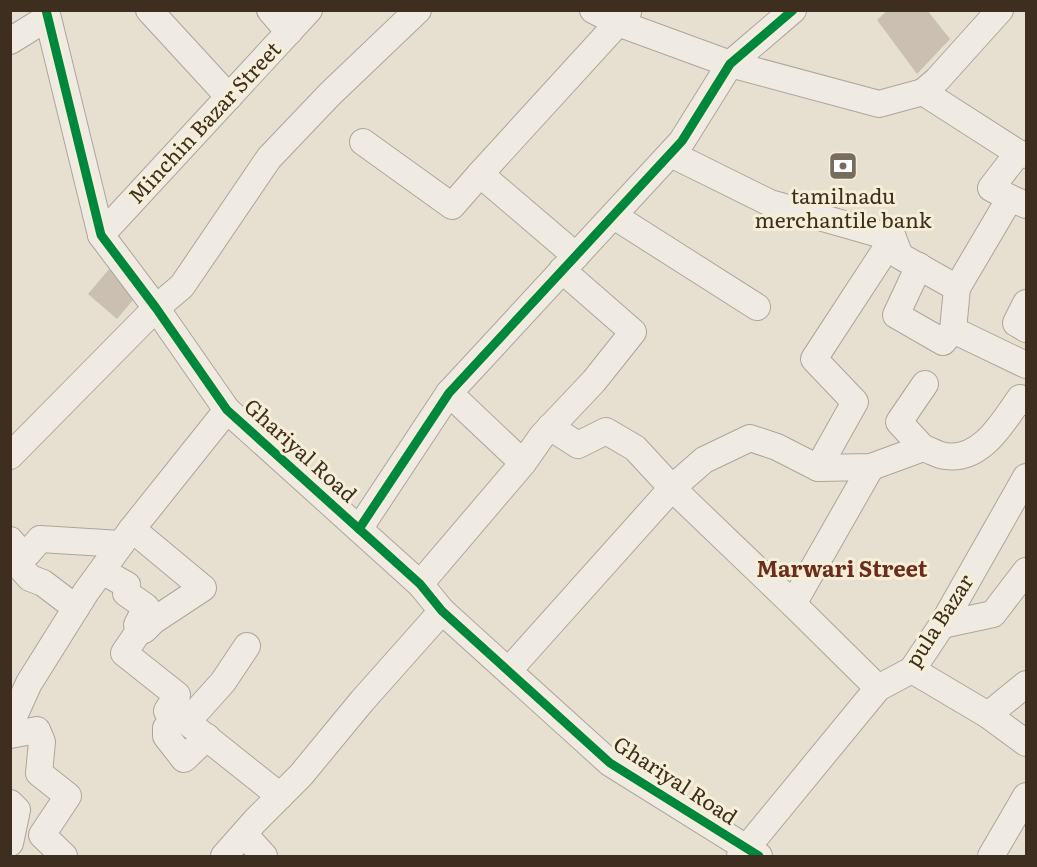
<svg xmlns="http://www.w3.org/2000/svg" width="1037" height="867" font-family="Literata,serif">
  <rect width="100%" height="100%" fill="#e7e0d1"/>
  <g fill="#cbbfb2">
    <path d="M 888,10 L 927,10 L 950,39 L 917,74 L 877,20 Z"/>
    <path d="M 110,268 L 139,293 L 117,319 L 88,294 Z"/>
  </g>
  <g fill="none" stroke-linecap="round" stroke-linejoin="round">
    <g stroke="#ada599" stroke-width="28">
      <g id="minor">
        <path d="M 46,10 L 101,235 L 156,308 L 227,410 L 420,584 L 442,611 L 610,763 L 759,856"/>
        <path d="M 149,10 L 229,97"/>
        <path d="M 270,10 L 289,32"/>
        <path d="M 593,10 L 618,23 L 730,64 L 879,104 L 923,92 L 937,80 L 1000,10"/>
        <path d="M 10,41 L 47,18"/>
        <path d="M 923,92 L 1018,153"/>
        <path d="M 363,142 L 452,206 L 480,174"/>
        <path d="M 671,154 L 770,203 L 893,238 L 814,359 L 855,402 L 818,468"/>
        <path d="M 1010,198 L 991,188 L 1018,153 L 1026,155"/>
        <path d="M 614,216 L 757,307"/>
        <path d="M 101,235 L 309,10"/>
        <path d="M 893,238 L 900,256 L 957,288 L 953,330 L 1026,365"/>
        <path d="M 576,256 L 480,174 L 628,12"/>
        <path d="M 919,266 L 896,315 L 943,342 L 953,330"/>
        <path d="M 957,288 L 1010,198 L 1026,205"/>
        <path d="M 1026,303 L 1016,323 L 1026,329"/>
        <path d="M 449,393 L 523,463"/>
        <path d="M 550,427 L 578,445 L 606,431 L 635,448 L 672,488 L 704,460 L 750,438 L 777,447 L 818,468 L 871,467 L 923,448 C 930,450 938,455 945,456 C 981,462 1003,422 1020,398 L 1026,402"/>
        <path d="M 923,448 L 899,422 L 925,384"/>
        <path d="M 10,456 L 156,308 L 182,286 L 269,158 L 330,94 L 418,10"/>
        <path d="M 871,467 L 793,604 L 878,688"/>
        <path d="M 359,529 L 449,393 L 682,141 L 730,64 L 793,10"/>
        <path d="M 10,540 L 17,548 L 28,553 L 40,539 L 121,544"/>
        <path d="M 28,553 L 13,559 L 30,578 L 43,583 L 76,608"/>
        <path d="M 102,571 L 127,585 L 126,593 L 146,607 L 137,625 L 144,630 L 153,621 L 203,588 L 132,529"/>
        <path d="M 420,584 L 523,463 L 542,436 L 594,381 L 633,332 L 562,270"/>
        <path d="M 942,625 L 993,614 L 1026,571"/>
        <path d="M 141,628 L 124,653 L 177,695 L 167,711 L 187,722 L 223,682 L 247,646"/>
        <path d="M 509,670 L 672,488 L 793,604"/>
        <path d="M 912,670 L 988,715 L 1026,743"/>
        <path d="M 988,715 L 1026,684"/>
        <path d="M 177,716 L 166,728 L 166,736 L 184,759 L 207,737"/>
        <path d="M 187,722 L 280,796"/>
        <path d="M 10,725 L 29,683 L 86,592 L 132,529 L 227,410"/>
        <path d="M 10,735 L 37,730 L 42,742 L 39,773 L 68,796 L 42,835 L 64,856"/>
        <path d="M 10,803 L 17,810 L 10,843"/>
        <path d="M 244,834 L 264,856"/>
        <path d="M 224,856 L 255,821 L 301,775 L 362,701 L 442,611"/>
        <path d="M 740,856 L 878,688 L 912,670 L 942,625 L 1026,477"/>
        <path d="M 991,856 L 1026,796"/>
      </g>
    </g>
    <use href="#minor" stroke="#efebe3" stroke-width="26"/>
    <g stroke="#f7eed8" stroke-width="13">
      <g id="cycleway">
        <path d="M 46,10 L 101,235 L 156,308 L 227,410 L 420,584 L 442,611 L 610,763 L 759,856"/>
        <path d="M 359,529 L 449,393 L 682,141 L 730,64 L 793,10"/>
      </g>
    </g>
    <use href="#cycleway" stroke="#00873e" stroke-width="9"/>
  </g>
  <defs>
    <g id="bank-square" transform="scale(1.5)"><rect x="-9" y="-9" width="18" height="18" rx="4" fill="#786c5e" stroke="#f7eed8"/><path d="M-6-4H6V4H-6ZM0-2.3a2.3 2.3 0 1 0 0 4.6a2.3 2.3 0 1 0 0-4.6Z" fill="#fff"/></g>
  </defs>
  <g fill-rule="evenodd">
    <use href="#bank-square" x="843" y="166"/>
  </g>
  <g text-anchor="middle" stroke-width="6" stroke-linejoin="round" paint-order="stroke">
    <g font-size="21" fill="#3d2e20" stroke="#f7eed8">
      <text transform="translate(205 123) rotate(-47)" y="7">Minchin Bazar Street</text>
      <text transform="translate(300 451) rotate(42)" y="7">Ghariyal Road</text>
      <text transform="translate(940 621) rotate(-57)" y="7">pula Bazar</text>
      <text transform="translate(675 781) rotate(33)" y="7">Ghariyal Road</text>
    </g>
    <g font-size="21" fill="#3d2e20" stroke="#f7eed8">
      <text x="843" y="204">tamilnadu<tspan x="843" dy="24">merchantile bank</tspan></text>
    </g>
    <g font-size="22" font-weight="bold" fill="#6b2e1e" stroke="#f7eed8">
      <text x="842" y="577">Marwari Street</text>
    </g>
  </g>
  <rect width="1037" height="867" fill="none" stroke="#3d2e20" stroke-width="24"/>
</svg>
